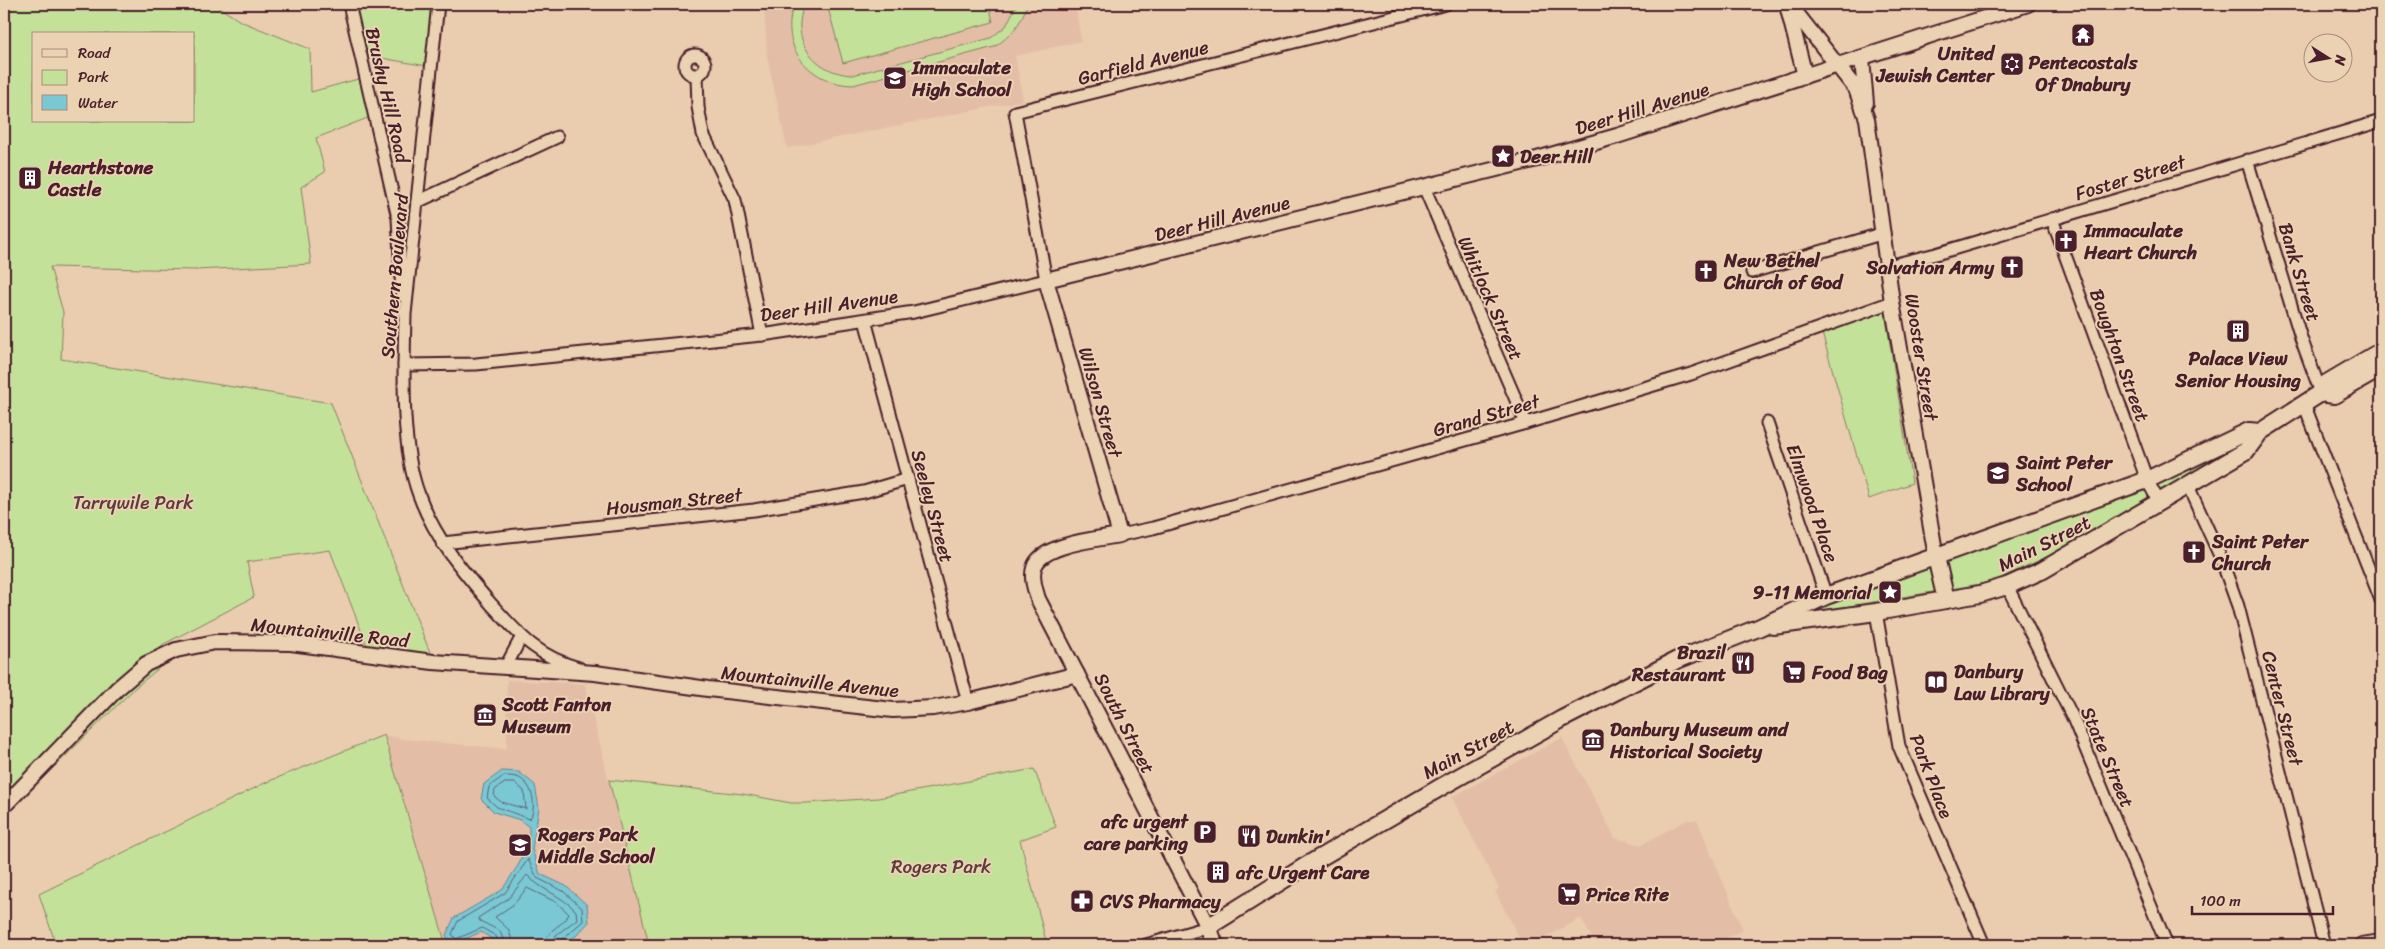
<svg xmlns="http://www.w3.org/2000/svg" width="2385" height="949" font-family="Sriracha,sans-serif">
  <rect width="100%" height="100%" fill="#eaccaf"/>
  <filter id="ink" filterUnits="userSpaceOnUse"><feTurbulence type="fractalNoise" baseFrequency=".02" numOctaves="2"/><feDisplacementMap in="SourceGraphic" scale="10" xChannelSelector="R" yChannelSelector="G"/><feConvolveMatrix kernelMatrix="1 2 1 2 8 2 1 2 1" color-interpolation-filters="sRGB"/></filter>
  <g filter="url(#ink)">
    <g fill="#e3bda6">
      <path d="M 764,4 L 1075,4 L 1081,41 L 1015,56 L 1023,100 L 787,148 L 767,56 Z"/>
      <path d="M 507,680 L 585,684 L 649,945 L 446,945 L 384,735 L 402,739 L 507,749 Z"/>
      <path d="M 1562,738 L 1615,838 L 1641,845 L 1687,820 L 1697,820 L 1743,930 L 1711,945 L 1596,945 L 1581,918 L 1531,945 L 1523,945 L 1495,891 L 1499,889 L 1452,797 Z"/>
    </g>
    <g fill="#c3e199" stroke="#868062" fill-rule="evenodd">
      <path d="M 4,4 L 214,4 L 240,21 L 310,49 L 311,92 L 369,76 L 378,114 L 316,138 L 325,172 L 301,187 L 311,264 L 196,270 L 50,267 L 63,312 L 61,359 L 331,403 L 433,660 L 369,651 L 330,550 L 247,562 L 254,597 L 162,645 L 165,663 L 137,686 L 4,816 ZM 34,34 L 194,34 L 194,121 L 34,121 Z"/>
      <path d="M 353,4 L 440,4 L 433,67 L 364,55 Z"/>
      <path d="M 794,4 L 805,4 C 788,40 816,74 853,75 L 991,38 L 1006,26 L 1017,4 L 1027,4 C 1022,23 1011,36 994,47 L 853,85 C 810,84 778,47 794,4 Z"/>
      <path d="M 827,4 L 989,4 L 993,22 L 843,63 Z"/>
      <path d="M 1885,312 L 1912,483 L 1869,499 L 1822,333 Z"/>
      <path d="M 2230,449 L 2188,479 L 2055,553 L 1992,582 L 1808,613 L 1806,608 Z"/>
      <path d="M 384,735 L 446,945 L 56,945 L 39,894 L 267,782 Z"/>
      <path d="M 1034,769 L 1056,827 L 1020,840 L 1047,945 L 649,945 L 609,780 L 743,794 L 791,803 L 806,803 L 878,798 Z"/>
    </g>
    <path fill="#79c8d4" stroke="#668490" d="M 502,771 L 519,772 L 535,785 L 539,808 L 532,849 L 540,874 L 566,886 L 587,905 L 589,922 L 576,936 L 561,945 L 494,945 L 492,939 L 481,932 L 451,945 L 446,935 L 454,918 L 502,890 L 519,864 L 529,838 L 529,827 L 520,820 L 494,812 L 481,799 L 484,784 Z"/>
    <g fill="none" stroke-linecap="round" stroke-linejoin="round">
      <g stroke="#5d636f" stroke-width="1">
        <path d="M 504,776 C 508,776 513,776 517,777 C 533,783 537,806 530,819 L 497,807 L 487,798 L 489,787 Z"/>
        <path d="M 505,783 L 515,783 L 524,791 L 526,809 L 501,802 L 494,796 L 495,790 Z"/>
        <path d="M 499,945 L 496,936 L 482,928 L 456,939 L 452,934 L 458,921 L 505,893 L 528,859 L 537,878 L 563,891 L 582,908 L 583,921 L 561,940 L 559,945"/>
        <path d="M 505,945 L 500,931 L 480,921 L 478,918 L 509,898 L 527,875 C 542,891 560,894 576,911 L 577,919 L 556,935 L 553,945"/>
        <path d="M 513,945 L 509,930 L 495,917 L 514,904 L 527,888 L 556,902 L 569,914 C 563,927 546,928 545,945"/>
      </g>
      <g stroke="#4a1f2b" stroke-width="15">
        <g id="minor">
          <path d="M 349,4 L 398,218 L 402,295"/>
          <path d="M 438,4 L 405,314 C 404,368 400,445 419,495 C 434,537 463,572 492,605 C 520,636 538,657 579,668"/>
          <circle cx="695" cy="65" r="10"/>
          <path d="M 697,75 L 698,107 L 703,134 L 735,200 L 762,335"/>
          <path d="M 2247,160 L 2301,338 L 2321,393"/>
          <path d="M 1424,187 L 1526,423"/>
          <path d="M 417,202 L 557,137"/>
          <path d="M 2052,219 L 2147,480 L 2159,502"/>
          <path d="M 1888,266 L 1936,254 L 2381,121"/>
          <path d="M 1752,272 L 1884,233"/>
          <path d="M 865,320 L 968,702"/>
          <path d="M 404,365 L 476,364 L 762,335 L 914,312 L 1046,280 L 1015,112 L 1446,4"/>
          <path d="M 2304,404 L 2381,600"/>
          <path d="M 1767,423 L 1826,596"/>
          <path d="M 2188,486 L 2220,556 L 2238,606 L 2324,945"/>
          <path d="M 1120,535 L 1153,528 L 1526,423 L 1691,374 L 1892,302"/>
          <path d="M 442,543 L 754,510 L 864,492 L 908,479"/>
          <path d="M 2007,586 L 2073,718 L 2167,945"/>
          <path d="M 1876,612 L 1899,746 L 1984,945"/>
          <path d="M 506,666 L 521,638"/>
          <path d="M 1146,945 L 1208,927"/>
        </g>
      </g>
      <g stroke="#4a1f2b" stroke-width="18">
        <g id="tertiary">
          <path d="M 1789,4 L 1856,89 L 1867,119 L 1892,302 L 1936,557"/>
          <path d="M 1788,9 L 1805,76"/>
          <path d="M 1862,59 L 1866,103"/>
          <path d="M 4,806 L 117,689 L 146,664 L 176,650 L 215,642 L 291,643 L 433,662 L 595,673 L 708,689 L 893,710 L 933,708 L 968,702 L 1077,674"/>
          <path d="M 1208,927 L 1038,599 C 1035,589 1031,578 1034,568 C 1040,544 1099,539 1120,535 L 1046,280 L 1537,159 L 1617,136 L 2028,4"/>
          <path d="M 2362,945 L 2381,942"/>
        </g>
      </g>
      <g stroke="#4a1f2b" stroke-width="20">
        <g id="secondary">
          <path d="M 2321,393 L 2334,395 L 2381,368"/>
          <path d="M 1936,557 L 1946,600"/>
          <path d="M 1773,626 L 1876,612 L 1980,594 L 2007,586 L 2043,570 L 2246,451 L 2260,432 L 2321,393 L 2327,383 L 2381,351"/>
          <path d="M 1215,945 L 1208,927 L 1304,867 L 1441,787 L 1562,719 L 1677,660 L 1758,628 L 1826,596 L 2147,480 L 2249,431 L 2260,432"/>
        </g>
      </g>
      <use href="#minor" stroke="#ead2b2" stroke-width="11"/>
      <use href="#tertiary" stroke="#ead2b2" stroke-width="14"/>
      <use href="#secondary" stroke="#ead2b2" stroke-width="16"/>
    </g>
  </g>
  <defs>
    <g id="temple-square" transform="scale(1.25)"><rect x="-9" y="-9" width="18" height="18" rx="4" fill="#4a1f2b" stroke="#ead2b2"/><path d="M0-6L5-2H3V0L6.5 2.5H4V6H1.5V3h-3V6H-4V2.5H-6.5L-3 0V-2H-5Z" fill="#fff"/></g>
    <g id="synagogue-square" transform="scale(1.25)"><rect x="-9" y="-9" width="18" height="18" rx="4" fill="#4a1f2b" stroke="#ead2b2"/><path d="M0-6.5L5.6 3.2H-5.6ZM0 6.5L5.6-3.2H-5.6Z" fill="#fff"/></g>
    <g id="school-square" transform="scale(1.25)"><rect x="-9" y="-9" width="18" height="18" rx="4" fill="#4a1f2b" stroke="#ead2b2"/><path d="M0-5L7-2L0 1L-7-2ZM-4 1L0 2.5L4 1V4Q0 6-4 4Z" fill="#fff"/></g>
    <g id="sight-square" transform="scale(1.25)"><rect x="-9" y="-9" width="18" height="18" rx="4" fill="#4a1f2b" stroke="#ead2b2"/><path d="M0-6L1.8-2.2L6-1.7L2.9 1.2L3.7 5.4L0 3.3L-3.7 5.4L-2.9 1.2L-6-1.7L-1.8-2.2Z" fill="#fff"/></g>
    <g id="building-square" transform="scale(1.25)"><rect x="-9" y="-9" width="18" height="18" rx="4" fill="#4a1f2b" stroke="#ead2b2"/><path d="M-4-6H4V6H1V3H-1V6H-4ZM-2.5-4.3h1.7v1.8h-1.7ZM.8-4.3h1.7v1.8H.8ZM-2.5-1h1.7V.8h-1.7ZM.8-1h1.7V.8H.8Z" fill="#fff"/></g>
    <g id="church-square" transform="scale(1.25)"><rect x="-9" y="-9" width="18" height="18" rx="4" fill="#4a1f2b" stroke="#ead2b2"/><path d="M-1.2-6h2.4v3.5h3.3v2.4h-3.3V6h-2.4V-.1h-3.3v-2.4h3.3Z" fill="#fff"/></g>
    <g id="restaurant-square" transform="scale(1.25)"><rect x="-9" y="-9" width="18" height="18" rx="4" fill="#4a1f2b" stroke="#ead2b2"/><path d="M-5-6h1v4h1v-4h1v4h1v-4h1v5L-1.5 .5V6h-2V.5L-5-1ZM5-6V6H3V1.5H1.5Q1.5-4 5-6Z" fill="#fff"/></g>
    <g id="supermarket-square" transform="scale(1.25)"><rect x="-9" y="-9" width="18" height="18" rx="4" fill="#4a1f2b" stroke="#ead2b2"/><path d="M-6-5.5h2.5l.6 2H6L4.5 2H-2.5L-4.4-4H-6ZM-1.5 3.2a1.3 1.3 0 1 0 .1 0ZM3 3.2a1.3 1.3 0 1 0 .1 0Z" fill="#fff"/></g>
    <g id="library-square" transform="scale(1.25)"><rect x="-9" y="-9" width="18" height="18" rx="4" fill="#4a1f2b" stroke="#ead2b2"/><path d="M-6-4Q-3-5.5-.7-3.5V5Q-3 3-6 4ZM6-4Q3-5.5 .7-3.5V5Q3 3 6 4Z" fill="#fff"/></g>
    <g id="museum-square" transform="scale(1.25)"><rect x="-9" y="-9" width="18" height="18" rx="4" fill="#4a1f2b" stroke="#ead2b2"/><path d="M0-6L6-3V-2H-6V-3ZM-5-1h2V3h-2ZM-1-1h2V3h-2ZM3-1h2V3H3ZM-6 4H6V6H-6Z" fill="#fff"/></g>
    <g id="parking-square" transform="scale(1.25)"><rect x="-9" y="-9" width="18" height="18" rx="4" fill="#4a1f2b" stroke="#ead2b2"/><path d="M-3.5-5.5H1a3.5 3.5 0 0 1 0 7H-1V5.5H-3.5ZM-1-3.4V-.6H.8a1.4 1.4 0 0 0 0-2.8Z" fill="#fff"/></g>
    <g id="pharmacy-square" transform="scale(1.25)"><rect x="-9" y="-9" width="18" height="18" rx="4" fill="#4a1f2b" stroke="#ead2b2"/><path d="M-2-6h4v4h4v4h-4v4h-4v-4h-4v-4h4Z" fill="#fff"/></g>
  </defs>
  <g fill-rule="evenodd">
    <use href="#temple-square" x="2083" y="35"/>
    <use href="#synagogue-square" x="2012" y="64"/>
    <use href="#school-square" x="895" y="78"/>
    <use href="#sight-square" x="1503" y="156"/>
    <use href="#building-square" x="30" y="178"/>
    <use href="#church-square" x="2066" y="241"/>
    <use href="#church-square" x="2012" y="267"/>
    <use href="#church-square" x="1706" y="271"/>
    <use href="#building-square" x="2238" y="331"/>
    <use href="#school-square" x="1998" y="473"/>
    <use href="#church-square" x="2194" y="552"/>
    <use href="#sight-square" x="1890" y="592"/>
    <use href="#restaurant-square" x="1743" y="663"/>
    <use href="#supermarket-square" x="1794" y="672"/>
    <use href="#library-square" x="1936" y="682"/>
    <use href="#museum-square" x="485" y="715"/>
    <use href="#museum-square" x="1593" y="740"/>
    <use href="#parking-square" x="1205" y="832"/>
    <use href="#restaurant-square" x="1249" y="836"/>
    <use href="#school-square" x="520" y="845"/>
    <use href="#building-square" x="1218" y="872"/>
    <use href="#supermarket-square" x="1569" y="894"/>
    <use href="#pharmacy-square" x="1082" y="901"/>
  </g>
  <g text-anchor="middle" stroke-width="4" stroke-linejoin="round" paint-order="stroke">
    <g font-size="19" font-weight="bold" fill="#4a1f2b" stroke="#ead2b2" text-anchor="start">
      <text x="1994" y="60" text-anchor="end">United<tspan x="1994" dy="22">Jewish Center</tspan></text>
      <text x="2083" y="69" text-anchor="middle">Pentecostals<tspan x="2083" dy="22">Of Dnabury</tspan></text>
      <text x="912" y="74">Immaculate<tspan x="912" dy="22">High School</tspan></text>
      <text x="1520" y="163">Deer Hill</text>
      <text x="48" y="174">Hearthstone<tspan x="48" dy="22">Castle</tspan></text>
      <text x="2084" y="237">Immaculate<tspan x="2084" dy="22">Heart Church</tspan></text>
      <text x="1724" y="267">New Bethel<tspan x="1724" dy="22">Church of God</tspan></text>
      <text x="1994" y="274" text-anchor="end">Salvation Army</text>
      <text x="2238" y="365" text-anchor="middle">Palace View<tspan x="2238" dy="22">Senior Housing</tspan></text>
      <text x="2016" y="469">Saint Peter<tspan x="2016" dy="22">School</tspan></text>
      <text x="2212" y="548">Saint Peter<tspan x="2212" dy="22">Church</tspan></text>
      <text x="1872" y="599" text-anchor="end">9-11 Memorial</text>
      <text x="1726" y="659" text-anchor="end">Brazil<tspan x="1726" dy="22">Restaurant</tspan></text>
      <text x="1954" y="678">Danbury<tspan x="1954" dy="22">Law Library</tspan></text>
      <text x="1812" y="679">Food Bag</text>
      <text x="502" y="711">Scott Fanton<tspan x="502" dy="22">Museum</tspan></text>
      <text x="1610" y="736">Danbury Museum and<tspan x="1610" dy="22">Historical Society</tspan></text>
      <text x="1188" y="828" text-anchor="end">afc urgent<tspan x="1188" dy="22">care parking</tspan></text>
      <text x="538" y="841">Rogers Park<tspan x="538" dy="22">Middle School</tspan></text>
      <text x="1266" y="843">Dunkin'</text>
      <text x="1236" y="879">afc Urgent Care</text>
      <text x="1586" y="901">Price Rite</text>
      <text x="1100" y="908">CVS Pharmacy</text>
    </g>
    <g font-size="19" fill="#4a1f2b" stroke="#ead2b2">
      <text transform="translate(1143 62) rotate(-14)" y="7">Garfield Avenue</text>
      <text transform="translate(388 95) rotate(77)" y="7">Brushy Hill Road</text>
      <text transform="translate(1642 108) rotate(-17)" y="7">Deer Hill Avenue</text>
      <text transform="translate(2130 177) rotate(-17)" y="7">Foster Street</text>
      <text transform="translate(1222 218) rotate(-14)" y="7">Deer Hill Avenue</text>
      <text transform="translate(2300 272) rotate(73)" y="7">Bank Street</text>
      <text transform="translate(394 276) rotate(-85)" y="7">Southern Boulevard</text>
      <text transform="translate(1491 298) rotate(66)" y="7">Whitlock Street</text>
      <text transform="translate(829 305) rotate(-8)" y="7">Deer Hill Avenue</text>
      <text transform="translate(2120 355) rotate(70)" y="7">Boughton Street</text>
      <text transform="translate(1922 357) rotate(81)" y="7">Wooster Street</text>
      <text transform="translate(1101 402) rotate(74)" y="7">Wilson Street</text>
      <text transform="translate(1486 415) rotate(-16)" y="7">Grand Street</text>
      <text transform="translate(674 501) rotate(-6)" y="7">Housman Street</text>
      <text transform="translate(1813 503) rotate(71)" y="7">Elmwood Place</text>
      <text transform="translate(933 506) rotate(75)" y="7">Seeley Street</text>
      <text transform="translate(2044 543) rotate(-27)" y="7">Main Street</text>
      <text transform="translate(330 632) rotate(6)" y="7">Mountainville Road</text>
      <text transform="translate(810 681) rotate(6)" y="7">Mountainville Avenue</text>
      <text transform="translate(2283 708) rotate(76)" y="7">Center Street</text>
      <text transform="translate(1125 723) rotate(63)" y="7">South Street</text>
      <text transform="translate(1468 749) rotate(-29)" y="7">Main Street</text>
      <text transform="translate(2108 757) rotate(67)" y="7">State Street</text>
      <text transform="translate(1932 776) rotate(69)" y="7">Park Place</text>
    </g>
    <g font-size="19" fill="#5c3c3c" stroke="#ead2b2">
      <text x="133" y="509">Tarrywile Park</text>
      <text x="941" y="873">Rogers Park</text>
    </g>
  </g>
  <rect width="2385" height="949" fill="none" stroke="#ead2b2" stroke-width="20"/>
  <rect x="10" y="10" width="2365" height="929" fill="none" stroke="#4a1f2b" stroke-width="2" filter="url(#ink)"/>
  <rect x="32" y="32" width="162" height="90" fill="#ead2b2" stroke="#aa8a7c"/>
  <rect x="42" y="49" width="25" height="8" fill="#ead2b2" stroke="#aa8a7c"/>
  <text x="78" y="58" font-size="15" fill="#4a1f2b">Road</text>
  <rect x="42" y="70" width="25" height="15" fill="#c3e199" stroke="#aa8a7c"/>
  <text x="78" y="82" font-size="15" fill="#4a1f2b">Park</text>
  <rect x="42" y="95" width="25" height="15" fill="#79c8d4" stroke="#aa8a7c"/>
  <text x="78" y="108" font-size="15" fill="#4a1f2b">Water</text>
  <g transform="translate(2328 58) rotate(101)"><circle r="24" fill="#ead2b2" stroke="#aa8a7c"/>
  <path d="M0-4L9 19L0 12L-9 19Z" fill="#4a1f2b"/>
  <text y="-8" font-size="14" font-weight="bold" text-anchor="middle" fill="#4a1f2b">N</text>
  </g>
  <path d="M2192 906v8h141v-8" fill="none" stroke="#4a1f2b" stroke-width="2.5"/>
  <text x="2200" y="906" font-size="15" fill="#4a1f2b" stroke="#ead2b2" stroke-width="4" paint-order="stroke">100 m</text>
</svg>
